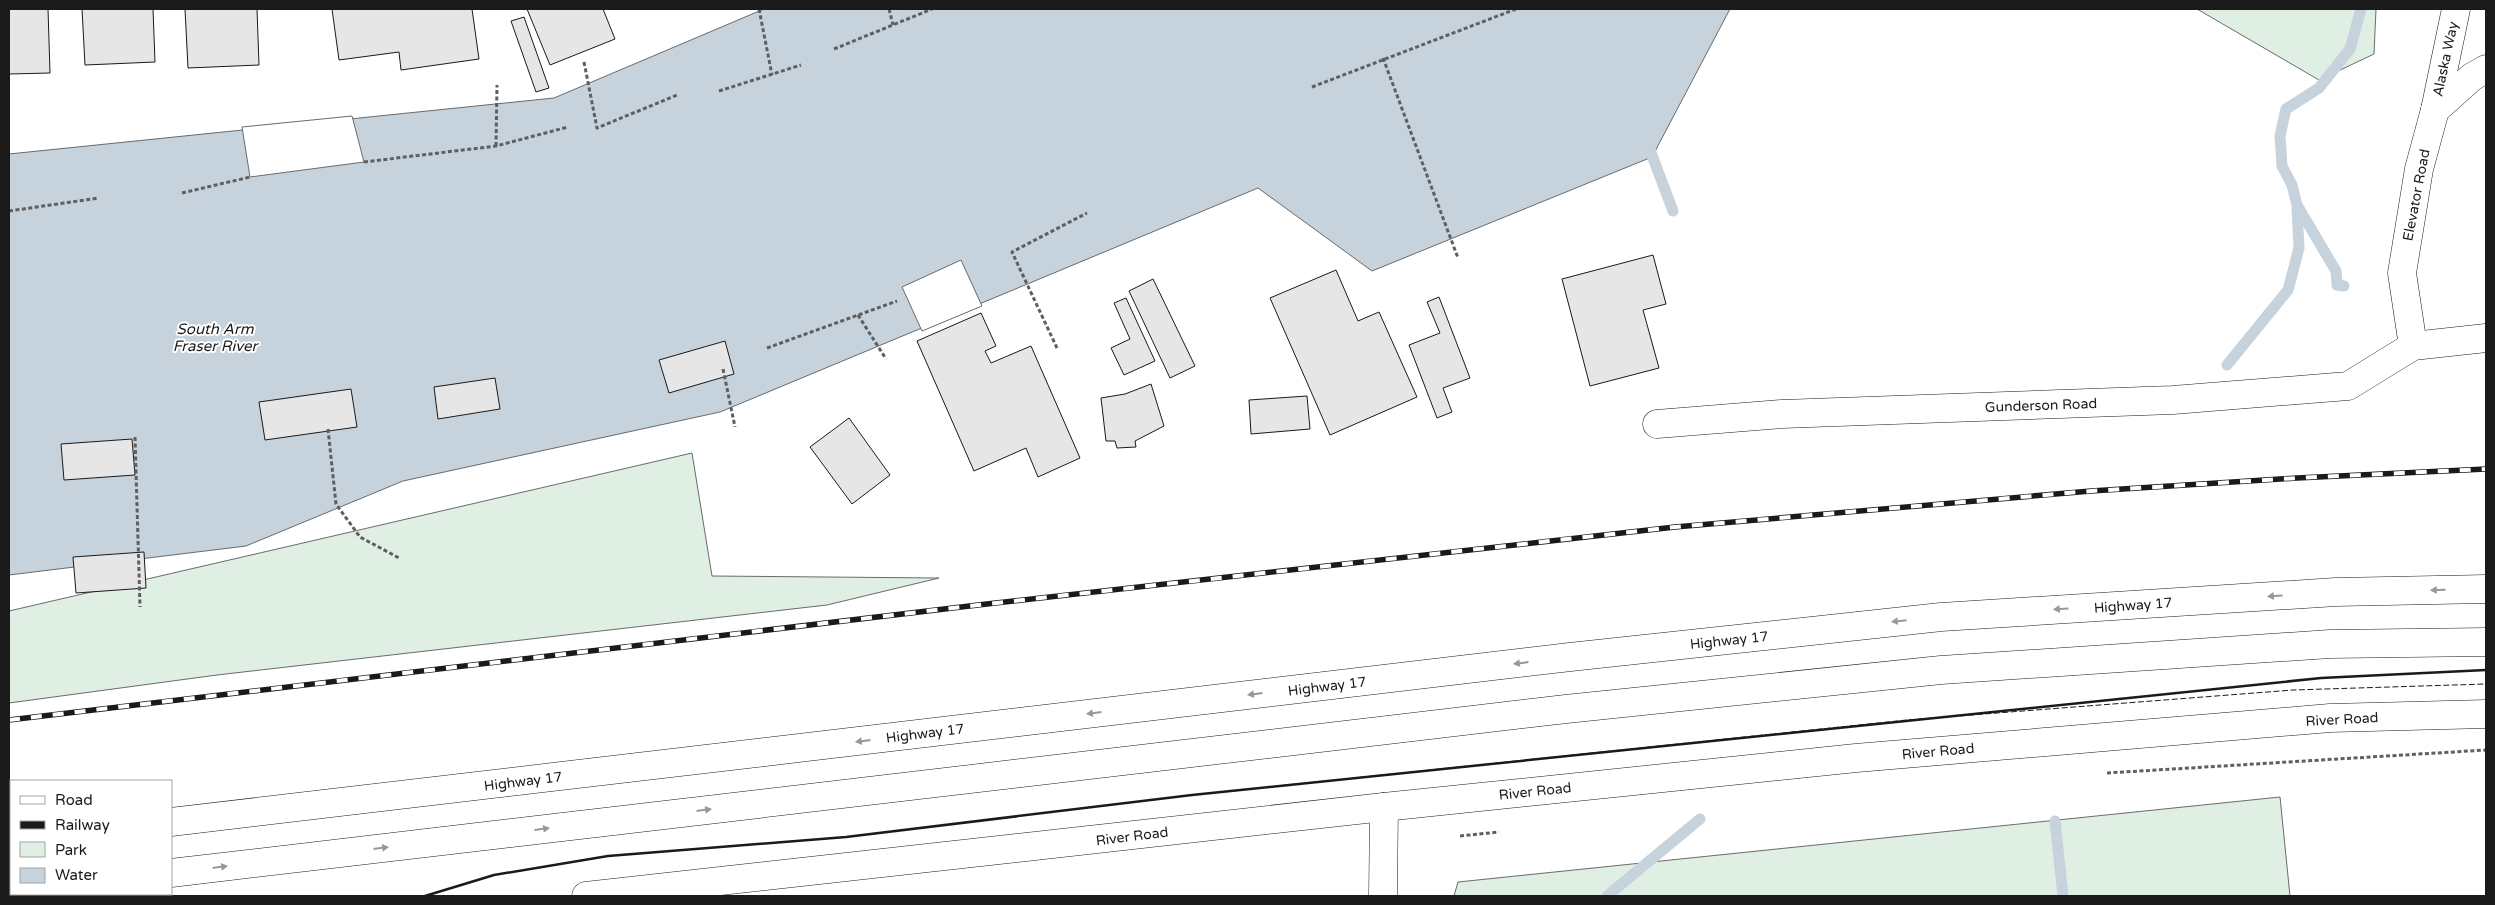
<svg xmlns="http://www.w3.org/2000/svg" width="2495" height="905" font-family="'Varela Round',sans-serif">
  <rect width="100%" height="100%" fill="#fff"/>
  <g fill="#e0efe3" stroke="#6a6a6a">
    <path d="M 2197,9 L 2376,9 L 2374,54 L 2319,80 Z"/>
    <path d="M 692,453 L 712,576 L 939,578 L 827,605 L 217,675 L 9,703 L 9,611 Z"/>
    <path d="M 2280,797 L 2290,896 L 1454,896 L 1458,882 Z"/>
  </g>
  <path fill="#c6d2dc" stroke="#6a6a6a" d="M 764,9 L 1730,9 L 1652,157 L 1372,271 L 1258,188 L 720,412 L 403,481 L 246,546 L 9,575 L 9,154 L 554,98 Z"/>
  <g fill="#fff" stroke="#6a6a6a">
    <path d="M 352,116 L 364,162 L 250,177 L 242,127 Z"/>
    <path d="M 961,260 L 982,306 L 922,331 L 902,287 Z"/>
  </g>
  <g fill="none" stroke-linecap="round" stroke-linejoin="round">
    <g stroke="#c6d2dc" stroke-width="11">
      <path d="M 1647,142 L 1673,211"/>
      <path d="M 2344,286 L 2337,285 L 2336,271 L 2297,205 L 2292,185 L 2282,166 L 2280,136 L 2286,109 L 2319,88 L 2350,49 L 2361,9"/>
      <path d="M 2227,365 L 2288,290 L 2299,248 L 2297,208"/>
      <path d="M 2055,821 L 2063,896"/>
      <path d="M 1607,896 L 1700,819"/>
    </g>
  </g>
  <g fill="#e6e6e6" stroke="#1a1a1a">
    <path d="M 9,9 L 48,9 L 50,73 L 9,74 Z"/>
    <path d="M 82,9 L 153,9 L 155,62 L 85,65 Z"/>
    <path d="M 185,9 L 257,9 L 259,65 L 188,68 Z"/>
    <path d="M 332,9 L 472,9 L 479,59 L 401,70 L 399,52 L 339,60 Z"/>
    <path d="M 527,9 L 603,9 L 615,39 L 550,65 Z"/>
    <path d="M 524,17 L 549,88 L 536,92 L 511,21 Z"/>
    <path d="M 1653,255 L 1666,304 L 1643,310 L 1659,368 L 1590,386 L 1562,279 Z"/>
    <path d="M 1336,270 L 1358,321 L 1379,312 L 1417,397 L 1330,435 L 1270,298 Z"/>
    <path d="M 1153,279 L 1195,366 L 1170,378 L 1129,291 Z"/>
    <path d="M 1439,297 L 1470,378 L 1443,388 L 1452,412 L 1437,418 L 1409,345 L 1440,333 L 1427,302 Z"/>
    <path d="M 1126,298 L 1155,361 L 1124,375 L 1111,348 L 1130,339 L 1114,303 Z"/>
    <path d="M 981,313 L 996,346 L 985,351 L 991,363 L 1031,346 L 1080,458 L 1038,477 L 1026,448 L 974,471 L 917,341 Z"/>
    <path d="M 725,341 L 734,374 L 669,393 L 659,360 Z"/>
    <path d="M 495,378 L 500,409 L 438,419 L 434,387 Z"/>
    <path d="M 1151,384 L 1164,426 L 1135,441 L 1136,447 L 1117,448 L 1115,441 L 1106,441 L 1101,398 L 1125,394 Z"/>
    <path d="M 351,389 L 357,427 L 265,440 L 259,402 Z"/>
    <path d="M 1307,396 L 1310,429 L 1251,434 L 1249,400 Z"/>
    <path d="M 849,418 L 890,475 L 852,504 L 810,447 Z"/>
    <path d="M 132,439 L 135,475 L 64,480 L 61,444 Z"/>
    <path d="M 144,552 L 146,588 L 76,593 L 73,557 Z"/>
  </g>
  <g fill="none" stroke-linecap="round" stroke-linejoin="round">
    <g stroke="#1a1a1a" stroke-width="29">
      <g id="street">
        <path d="M 2435,110 L 2472,77 L 2486,69"/>
        <path d="M 2413,346 L 2402,273 L 2419,169 L 2435,110 L 2456,9"/>
        <path d="M 1657,424 L 1782,414 L 2173,400 L 2348,386 L 2413,346 L 2486,338"/>
        <path d="M 1383,896 L 1384,807"/>
      </g>
    </g>
    <g stroke="#1a1a1a" stroke-width="29">
      <path id="secondary" d="M 586,896 L 1384,807 L 1856,758 L 2330,718 L 2486,714"/>
    </g>
    <g stroke="#1a1a1a" stroke-width="29">
      <g id="highway">
        <path d="M 171,822 L 1570,657 L 1941,617 L 2336,592 L 2486,589"/>
        <path d="M 9,841 L 11,841"/>
        <path d="M 171,873 L 1566,709 L 1941,670 L 2330,644 L 2486,642"/>
        <path d="M 9,892 L 11,891"/>
      </g>
    </g>
    <g stroke="#5f5f5f" stroke-width="3" stroke-dasharray="4 2.5" stroke-linecap="butt">
      <path d="M 759,9 L 772,75"/>
      <path d="M 889,9 L 893,25"/>
      <path d="M 834,49 L 932,9"/>
      <path d="M 1383,58 L 1458,258"/>
      <path d="M 584,62 L 597,128 L 677,95"/>
      <path d="M 1312,87 L 1516,9"/>
      <path d="M 719,91 L 801,65"/>
      <path d="M 496,146 L 497,85"/>
      <path d="M 364,162 L 496,146 L 568,127"/>
      <path d="M 182,193 L 250,177"/>
      <path d="M 9,211 L 99,198"/>
      <path d="M 858,315 L 886,359"/>
      <path d="M 767,348 L 897,301"/>
      <path d="M 1057,348 L 1012,252 L 1087,213"/>
      <path d="M 723,369 L 735,427"/>
      <path d="M 328,429 L 336,504 L 360,537 L 399,558"/>
      <path d="M 135,437 L 140,607"/>
      <path d="M 2107,773 L 2486,750"/>
      <path d="M 1460,836 L 1499,832"/>
    </g>
    <use href="#street" stroke="#fff" stroke-width="28"/>
    <use href="#secondary" stroke="#fff" stroke-width="28"/>
    <use href="#highway" stroke="#fff" stroke-width="28"/>
    <g stroke="#1a1a1a" stroke-width="5.5">
      <path id="rail" d="M 9,720 L 978,605 L 1675,527 L 2091,491 L 2297,478 L 2486,469"/>
    </g>
    <use href="#rail" stroke="#fff" stroke-width="4" stroke-dasharray="11" stroke-linecap="butt"/>
    <path stroke="#1a1a1a" stroke-width="1" stroke-dasharray="6 2.5" stroke-linecap="butt" d="M 425,896 L 494,875 L 608,856 L 846,837 L 1192,795 L 1907,720 L 2293,690 L 2486,684"/>
    <path stroke="#1a1a1a" stroke-width="2.5" d="M 425,896 L 494,875 L 608,856 L 846,837 L 1192,795 L 2321,678 L 2486,670"/>
  </g>
  <defs><path id="oneway-solid" d="M-6-.8H1V-3.2L6.5 0L1 3.2V.8H-6Z" transform="scale(1.25)"/></defs>
  <g fill="#989898">
    <use href="#oneway-solid" transform="translate(2438 590) rotate(179)"/>
    <use href="#oneway-solid" transform="translate(2275 596) rotate(176)"/>
    <use href="#oneway-solid" transform="translate(2061 609) rotate(176)"/>
    <use href="#oneway-solid" transform="translate(1899 621) rotate(174)"/>
    <use href="#oneway-solid" transform="translate(1521 663) rotate(173)"/>
    <use href="#oneway-solid" transform="translate(1255 694) rotate(173)"/>
    <use href="#oneway-solid" transform="translate(1094 713) rotate(173)"/>
    <use href="#oneway-solid" transform="translate(863 741) rotate(173)"/>
    <use href="#oneway-solid" transform="translate(704 810) rotate(-7)"/>
    <use href="#oneway-solid" transform="translate(542 829) rotate(-7)"/>
    <use href="#oneway-solid" transform="translate(381 848) rotate(-7)"/>
    <use href="#oneway-solid" transform="translate(220 867) rotate(-7)"/>
  </g>
  <g text-anchor="middle" stroke-width="4" stroke-linejoin="round" paint-order="stroke">
    <g font-size="14" fill="#1a1a1a" stroke="#fff">
      <text transform="translate(2445 59) rotate(-78)" y="5">Alaska Way</text>
      <text transform="translate(2416 195) rotate(-79)" y="5">Elevator Road</text>
      <text transform="translate(2041 405) rotate(-2)" y="5">Gunderson Road</text>
      <text transform="translate(2133 605) rotate(-4)" y="5">Highway 17</text>
      <text transform="translate(1729 640) rotate(-6)" y="5">Highway 17</text>
      <text transform="translate(1327 686) rotate(-7)" y="5">Highway 17</text>
      <text transform="translate(2342 719) rotate(-3)" y="5">River Road</text>
      <text transform="translate(925 733) rotate(-7)" y="5">Highway 17</text>
      <text transform="translate(1938 751) rotate(-5)" y="5">River Road</text>
      <text transform="translate(523 781) rotate(-7)" y="5">Highway 17</text>
      <text transform="translate(1535 791) rotate(-6)" y="5">River Road</text>
      <text transform="translate(1132 836) rotate(-7)" y="5">River Road</text>
    </g>
    <g font-size="15" font-style="italic" fill="#1a1a1a" stroke="#fff">
      <text x="215" y="334">South Arm<tspan x="215" dy="17">Fraser River</tspan></text>
    </g>
  </g>
  <rect width="2495" height="905" fill="none" stroke="#1a1a1a" stroke-width="20"/>
  <rect x="10" y="780" width="162" height="115" fill="#ffffff" stroke="#a3a3a3"/>
  <rect x="20" y="796" width="25" height="8" fill="#ffffff" stroke="#a3a3a3"/>
  <text x="55" y="805" font-size="15" fill="#1a1a1a">Road</text>
  <rect x="20" y="821" width="25" height="8" fill="#1a1a1a" stroke="#a3a3a3"/>
  <text x="55" y="830" font-size="15" fill="#1a1a1a">Railway</text>
  <rect x="20" y="842" width="25" height="15" fill="#e0efe3" stroke="#a3a3a3"/>
  <text x="55" y="855" font-size="15" fill="#1a1a1a">Park</text>
  <rect x="20" y="868" width="25" height="15" fill="#c6d2dc" stroke="#a3a3a3"/>
  <text x="55" y="880" font-size="15" fill="#1a1a1a">Water</text>
</svg>
